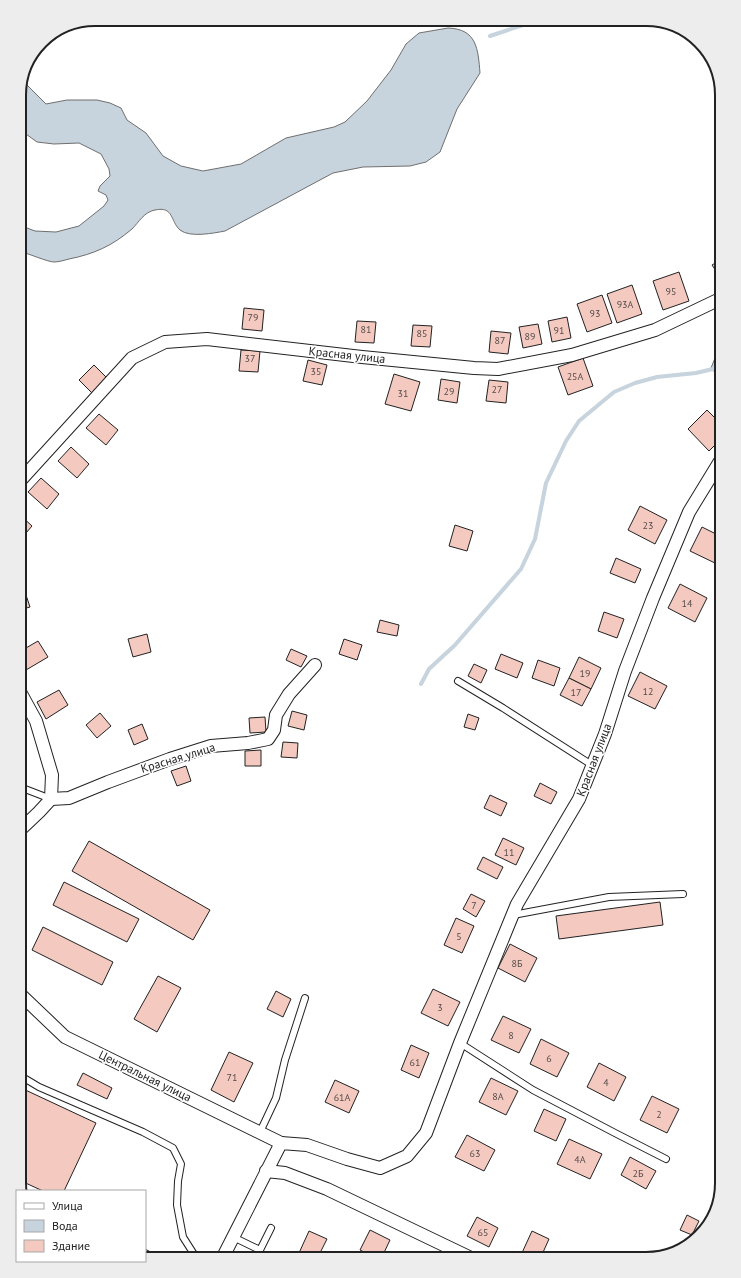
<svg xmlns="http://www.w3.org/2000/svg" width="741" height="1278" font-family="'PT Sans',sans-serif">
  <rect width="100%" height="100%" fill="#fff"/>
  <g fill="#c7d3dd" stroke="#6f6f6f">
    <path d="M 448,28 C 477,29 478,49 480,73 L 457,109 L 440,152 L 426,162 L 410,166 L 363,167 L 333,173 L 225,231 C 214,233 190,238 180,230 C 170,221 174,206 155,210 C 144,212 139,222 132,229 C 112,246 94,254 69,259 C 65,260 59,262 54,262 C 48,262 27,253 19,251 L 19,225 L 35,231 L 56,232 L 79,226 L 104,206 L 108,200 L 106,195 L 98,191 L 100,186 L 110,176 L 109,169 L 101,154 L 79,143 L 54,144 L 37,142 L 19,129 L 19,90 L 23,81 L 46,104 L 67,100 L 97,100 L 110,103 L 121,108 L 127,120 L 146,133 L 163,156 L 181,166 L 203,171 L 241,164 L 286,138 L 334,127 L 345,122 L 367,101 L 391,70 L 406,44 L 419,33 Z"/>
    <path d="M 722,352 L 722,376 L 718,376 L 711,368 L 717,353 Z"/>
  </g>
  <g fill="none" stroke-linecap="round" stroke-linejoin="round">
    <g stroke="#c7d3dd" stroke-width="4">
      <path d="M 490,36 L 529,23 L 549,19"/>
      <path d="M 421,684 L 429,669 L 455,645 L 521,569 L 535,539 L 546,483 L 566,441 L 579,421 L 614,392 L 635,383 L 657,377 L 696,373 L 717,368"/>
    </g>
  </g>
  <g fill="#f3c9c0" stroke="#222">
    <path d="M 722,259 L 722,280 L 712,265 Z"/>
    <path d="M 679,272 L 689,301 L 663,310 L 653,281 Z"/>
    <path d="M 632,285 L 642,314 L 617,323 L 607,294 Z"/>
    <path d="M 602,295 L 612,323 L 587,332 L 577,304 Z"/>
    <path d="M 244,308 L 264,310 L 262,331 L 242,329 Z"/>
    <path d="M 567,317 L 571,338 L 552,342 L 548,321 Z"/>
    <path d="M 357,321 L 376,322 L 374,343 L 355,342 Z"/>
    <path d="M 538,324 L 542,344 L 523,348 L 519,327 Z"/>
    <path d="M 413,325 L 432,326 L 430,347 L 411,346 Z"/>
    <path d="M 491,331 L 511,333 L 508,354 L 489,352 Z"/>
    <path d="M 241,350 L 260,351 L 258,372 L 239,371 Z"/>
    <path d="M 583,358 L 593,386 L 568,395 L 558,367 Z"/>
    <path d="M 308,360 L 327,365 L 322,385 L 303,381 Z"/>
    <path d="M 94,365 L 107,378 L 93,394 L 79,380 Z"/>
    <path d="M 394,374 L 420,382 L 411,411 L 385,404 Z"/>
    <path d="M 441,379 L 460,382 L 457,403 L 438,400 Z"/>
    <path d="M 489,380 L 508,382 L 506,403 L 486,401 Z"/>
    <path d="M 707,410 L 722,425 L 722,438 L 709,451 L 688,429 Z"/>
    <path d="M 99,414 L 118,430 L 106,445 L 86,428 Z"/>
    <path d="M 71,447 L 89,464 L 77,478 L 58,461 Z"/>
    <path d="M 41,478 L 59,494 L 47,509 L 28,492 Z"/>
    <path d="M 640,506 L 667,520 L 655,544 L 628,530 Z"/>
    <path d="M 19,514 L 32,526 L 20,540 L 19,539 Z"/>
    <path d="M 455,525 L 473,531 L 467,551 L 449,546 Z"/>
    <path d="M 702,527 L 722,537 L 722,555 L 717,564 L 690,551 Z"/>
    <path d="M 616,558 L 641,569 L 635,583 L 610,573 Z"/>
    <path d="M 680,584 L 707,598 L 695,622 L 668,608 Z"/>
    <path d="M 24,589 L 30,607 L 19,610 L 19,591 Z"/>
    <path d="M 604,612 L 624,619 L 617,638 L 598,631 Z"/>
    <path d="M 380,620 L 399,625 L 397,636 L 377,632 Z"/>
    <path d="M 147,634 L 151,652 L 133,657 L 128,639 Z"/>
    <path d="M 344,639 L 362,645 L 357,660 L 339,654 Z"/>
    <path d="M 38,641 L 48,657 L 26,670 L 19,658 L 19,652 Z"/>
    <path d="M 291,649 L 307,656 L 301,667 L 286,660 Z"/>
    <path d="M 501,654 L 523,663 L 517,678 L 495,669 Z"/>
    <path d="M 579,657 L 601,668 L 591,689 L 569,678 Z"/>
    <path d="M 538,660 L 560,668 L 554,686 L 532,678 Z"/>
    <path d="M 474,664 L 487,670 L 481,683 L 468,676 Z"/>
    <path d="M 640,672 L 667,686 L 655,709 L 628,696 Z"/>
    <path d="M 569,678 L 591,689 L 582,706 L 560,695 Z"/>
    <path d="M 59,690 L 68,705 L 46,719 L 37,702 Z"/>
    <path d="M 292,711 L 307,715 L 304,730 L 288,726 Z"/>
    <path d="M 100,713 L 111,726 L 97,738 L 86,725 Z"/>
    <path d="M 468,714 L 479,718 L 475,730 L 464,727 Z"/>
    <path d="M 265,717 L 266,732 L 250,733 L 249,718 Z"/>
    <path d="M 142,724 L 148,739 L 134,745 L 128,730 Z"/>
    <path d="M 283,742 L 298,743 L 297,758 L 281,757 Z"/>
    <path d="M 261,750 L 261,766 L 245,766 L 245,751 Z"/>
    <path d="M 186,766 L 191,781 L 177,786 L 171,771 Z"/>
    <path d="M 540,783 L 557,792 L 551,804 L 534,796 Z"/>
    <path d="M 490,795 L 507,803 L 501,816 L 484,808 Z"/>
    <path d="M 503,838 L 524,848 L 516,865 L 495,855 Z"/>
    <path d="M 89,841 L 210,910 L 193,940 L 72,871 Z"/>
    <path d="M 483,857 L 503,867 L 497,879 L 477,869 Z"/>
    <path d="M 64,882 L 139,919 L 127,942 L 53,905 Z"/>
    <path d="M 471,894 L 485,901 L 476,917 L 463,909 Z"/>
    <path d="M 660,902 L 663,925 L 559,939 L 556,916 Z"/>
    <path d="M 456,918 L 474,926 L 462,953 L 444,945 Z"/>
    <path d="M 43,927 L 113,962 L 102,985 L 32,950 Z"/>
    <path d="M 510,944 L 537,958 L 525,982 L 498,968 Z"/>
    <path d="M 158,976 L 181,988 L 157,1032 L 134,1019 Z"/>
    <path d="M 433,989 L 460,1002 L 448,1026 L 421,1013 Z"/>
    <path d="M 276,991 L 291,999 L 283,1017 L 267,1009 Z"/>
    <path d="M 503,1016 L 531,1029 L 519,1053 L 491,1040 Z"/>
    <path d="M 541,1039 L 569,1053 L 557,1077 L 530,1064 Z"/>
    <path d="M 411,1045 L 429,1053 L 419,1078 L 401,1070 Z"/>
    <path d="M 229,1052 L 253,1063 L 234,1102 L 211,1090 Z"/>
    <path d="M 599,1063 L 626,1077 L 614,1101 L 587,1087 Z"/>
    <path d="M 83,1073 L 112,1088 L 107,1099 L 77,1085 Z"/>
    <path d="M 491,1078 L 518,1091 L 506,1115 L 479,1102 Z"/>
    <path d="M 335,1080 L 359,1091 L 349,1113 L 325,1102 Z"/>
    <path d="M 19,1087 L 96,1123 L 64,1191 L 43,1191 L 19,1180 Z"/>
    <path d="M 652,1096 L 679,1109 L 667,1133 L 640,1120 Z"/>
    <path d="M 544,1109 L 566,1119 L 556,1141 L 534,1131 Z"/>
    <path d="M 467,1135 L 495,1150 L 484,1171 L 455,1157 Z"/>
    <path d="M 569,1139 L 602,1154 L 590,1179 L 557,1164 Z"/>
    <path d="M 630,1157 L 656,1171 L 646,1189 L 621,1175 Z"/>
    <path d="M 687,1215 L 699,1221 L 692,1235 L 680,1230 Z"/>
    <path d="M 477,1217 L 498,1228 L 489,1247 L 467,1236 Z"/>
    <path d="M 370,1230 L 390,1240 L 381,1259 L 378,1259 L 360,1250 Z"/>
    <path d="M 309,1231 L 327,1239 L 317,1259 L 311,1259 L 299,1253 Z"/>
    <path d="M 532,1231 L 549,1239 L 540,1259 L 529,1259 L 521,1255 Z"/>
    <path d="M 145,1249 L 164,1259 L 145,1259 Z"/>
    <path d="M 409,1252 L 424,1259 L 406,1259 Z"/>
  </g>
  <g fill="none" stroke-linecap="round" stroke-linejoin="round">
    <g stroke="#222" stroke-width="8">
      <g id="lane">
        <path d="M 458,681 L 503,708 L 592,765"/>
        <path d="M 25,789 L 51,799"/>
        <path d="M 513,915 L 609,897 L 683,894"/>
        <path d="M 460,1043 L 533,1090 L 615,1133 L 666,1159"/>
        <path d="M 19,1074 L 19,1075 L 39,1087 L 143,1132 L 173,1148 L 181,1164 L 178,1181 L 177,1205 L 183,1237 L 197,1259"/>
        <path d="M 260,1132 L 276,1098 L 285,1060 L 305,998"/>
        <path d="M 233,1237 L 260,1250 L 271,1228"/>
        <path d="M 255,1259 L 260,1250"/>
      </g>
    </g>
    <g stroke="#222" stroke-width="14">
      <g id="street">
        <path d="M 19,482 L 132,358 L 165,342 L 207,339 L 362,357 L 474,368 L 498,369 L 572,355 L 655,330 L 722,298"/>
        <path d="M 51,799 L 69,798 L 108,782 L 170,759 L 211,746 L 248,743 L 268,739 L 274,730 L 276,715 L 289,694 L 315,665"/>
        <path d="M 19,831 L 39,812 L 51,799 L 52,775 L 36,721 L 19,690"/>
        <path d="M 19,993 L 65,1037 L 281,1143"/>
        <path d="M 266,1171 L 285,1173 L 327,1189 L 473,1259"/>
        <path d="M 222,1259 L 281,1143 L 307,1145 L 347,1159 L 380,1168 L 407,1156 L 426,1133 L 460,1043 L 517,904 L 579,799 L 605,734 L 625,671 L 653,598 L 689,512 L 722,458"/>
      </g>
    </g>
    <use href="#lane" stroke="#fff" stroke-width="6"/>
    <use href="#street" stroke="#fff" stroke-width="12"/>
  </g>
  <g text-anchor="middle" stroke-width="3" stroke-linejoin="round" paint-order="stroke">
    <g font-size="10" fill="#564c4a">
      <text x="671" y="295">95</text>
      <text x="625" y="308">93А</text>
      <text x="595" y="317">93</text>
      <text x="253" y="321">79</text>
      <text x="366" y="333">81</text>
      <text x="559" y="334">91</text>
      <text x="422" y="337">85</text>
      <text x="530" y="340">89</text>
      <text x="500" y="344">87</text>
      <text x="250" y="362">37</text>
      <text x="316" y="375">35</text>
      <text x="575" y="380">25А</text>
      <text x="497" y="393">27</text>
      <text x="449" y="395">29</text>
      <text x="403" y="397">31</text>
      <text x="648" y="529">23</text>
      <text x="687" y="607">14</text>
      <text x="585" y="677">19</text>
      <text x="648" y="695">12</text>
      <text x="576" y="696">17</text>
      <text x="509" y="856">11</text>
      <text x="474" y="909">7</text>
      <text x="459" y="940">5</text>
      <text x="517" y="967">8Б</text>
      <text x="440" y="1011">3</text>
      <text x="511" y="1039">8</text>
      <text x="549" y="1062">6</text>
      <text x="415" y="1066">61</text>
      <text x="232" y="1081">71</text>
      <text x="606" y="1086">4</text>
      <text x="498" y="1100">8А</text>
      <text x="342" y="1101">61А</text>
      <text x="659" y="1118">2</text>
      <text x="475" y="1157">63</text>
      <text x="580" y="1163">4А</text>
      <text x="638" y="1177">2Б</text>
      <text x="483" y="1236">65</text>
    </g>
    <g font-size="12" fill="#222" stroke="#fff">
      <text transform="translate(347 355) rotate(6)" y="4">Красная улица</text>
      <text transform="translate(178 758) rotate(-17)" y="4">Красная улица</text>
      <text transform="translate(594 760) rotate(-69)" y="4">Красная улица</text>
      <text transform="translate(145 1076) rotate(26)" y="4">Центральная улица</text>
    </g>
  </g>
  <path d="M0 0H741V1278H0ZM95 26H646A69 69 0 0 1 715 95V1183A69 69 0 0 1 646 1252H95A69 69 0 0 1 26 1183V95A69 69 0 0 1 95 26Z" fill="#ededed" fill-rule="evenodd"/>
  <path fill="none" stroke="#222" stroke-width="2" d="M95 26H646A69 69 0 0 1 715 95V1183A69 69 0 0 1 646 1252H95A69 69 0 0 1 26 1183V95A69 69 0 0 1 95 26Z"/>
  <rect x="16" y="1190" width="130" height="72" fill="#ffffff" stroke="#a7a7a7"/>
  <rect x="24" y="1203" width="20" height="6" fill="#ffffff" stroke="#a7a7a7"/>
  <text x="52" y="1210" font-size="12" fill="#222222">Улица</text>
  <rect x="24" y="1220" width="20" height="12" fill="#c7d3dd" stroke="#a7a7a7"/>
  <text x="52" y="1230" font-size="12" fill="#222222">Вода</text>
  <rect x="24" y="1240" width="20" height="12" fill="#f3c9c0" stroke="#a7a7a7"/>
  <text x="52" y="1250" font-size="12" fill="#222222">Здание</text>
</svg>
